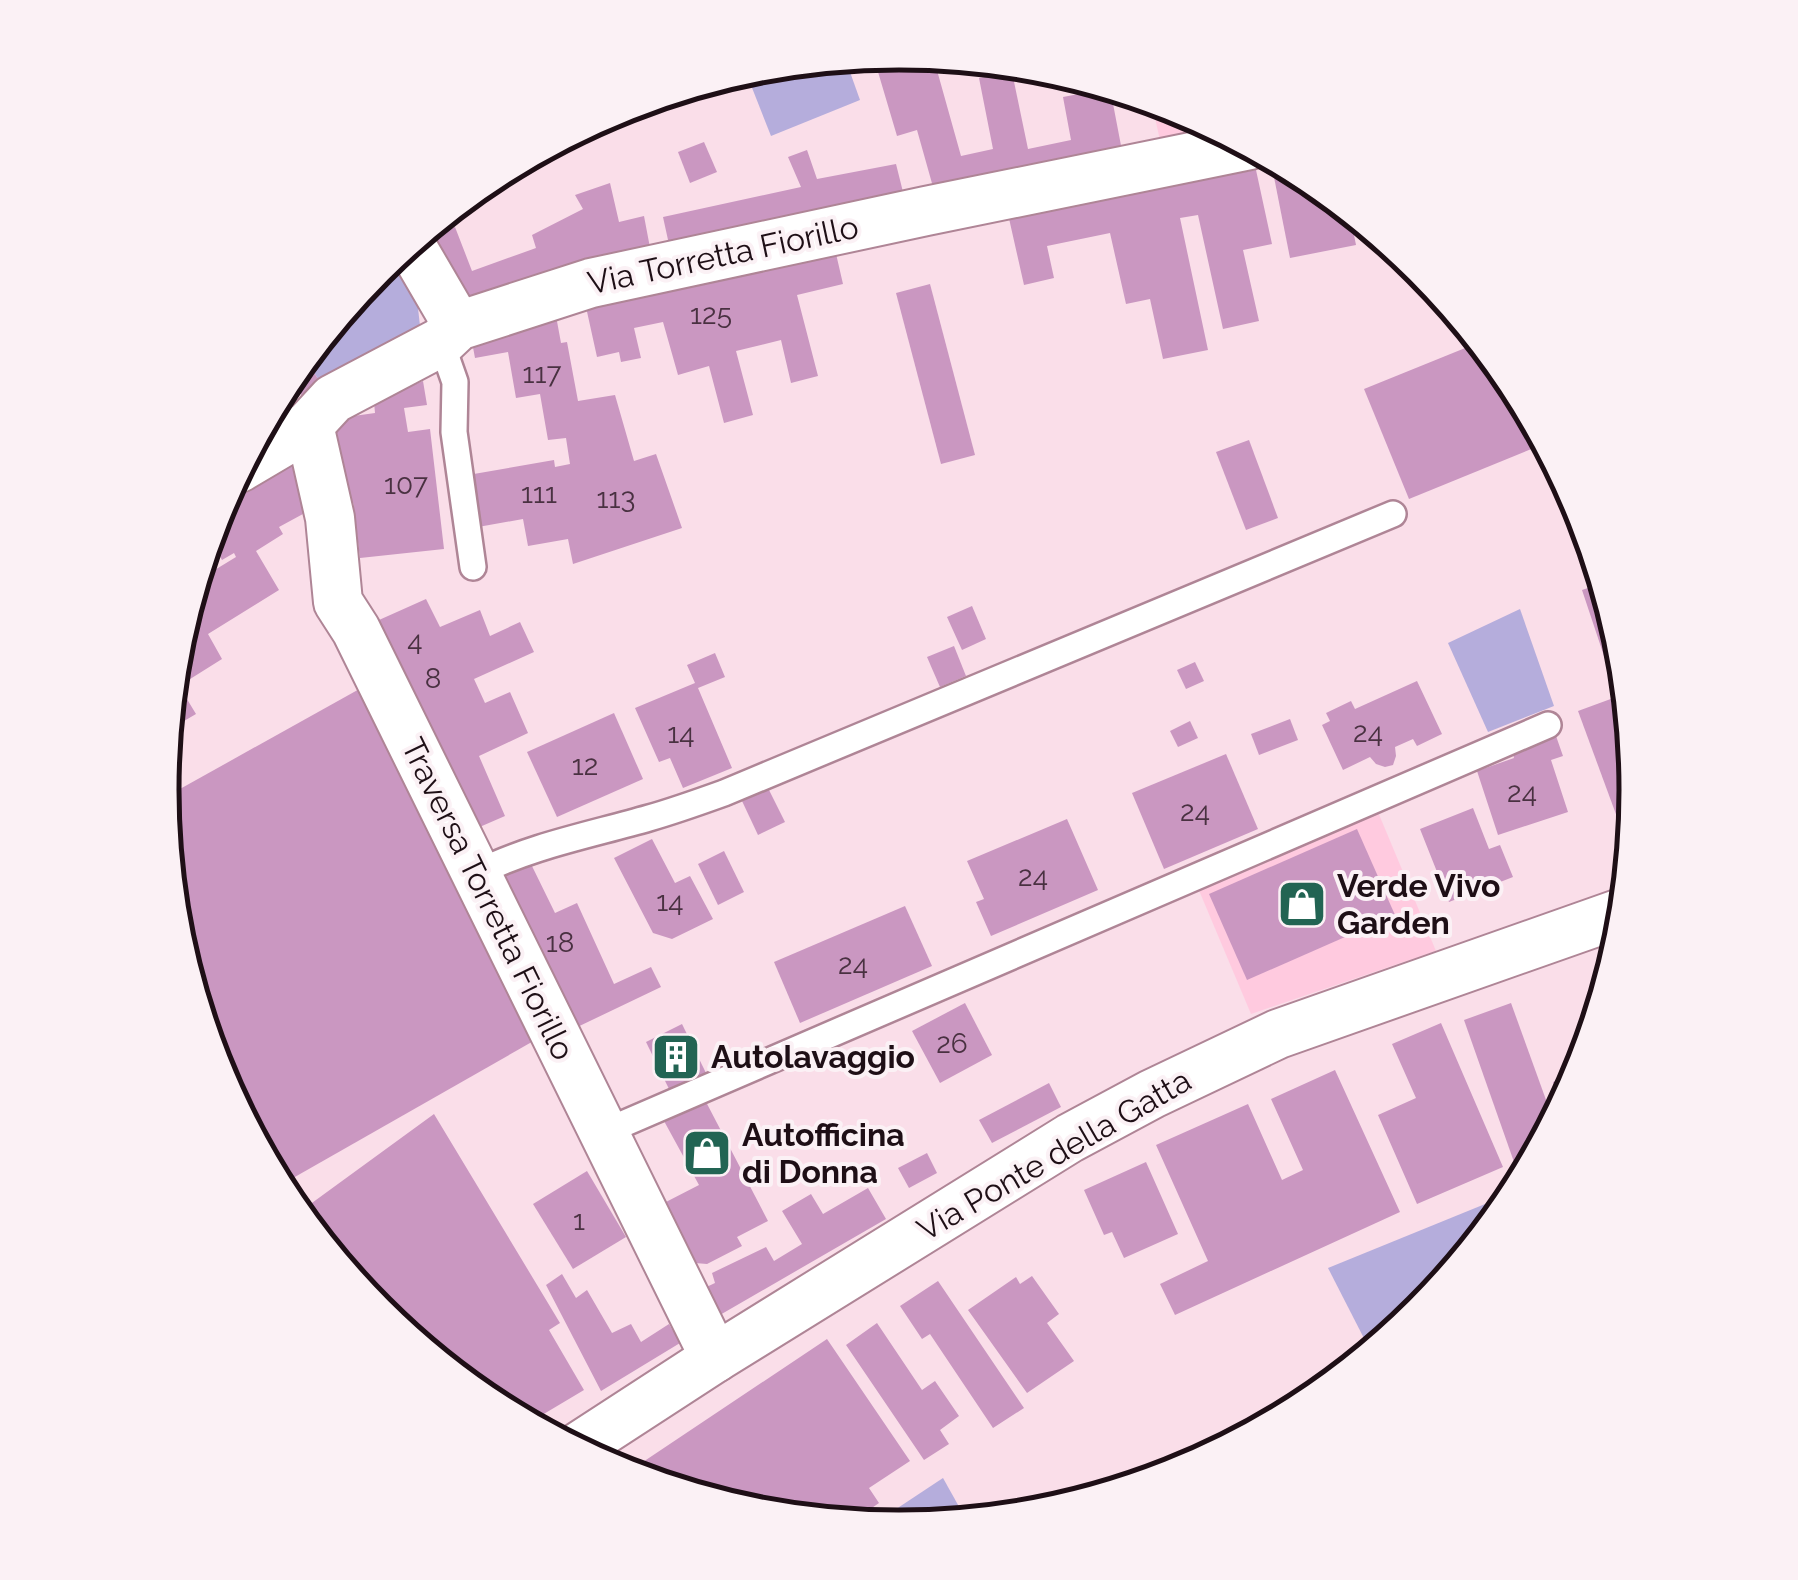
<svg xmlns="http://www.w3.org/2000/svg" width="1798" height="1580" font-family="Raleway,sans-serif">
  <rect width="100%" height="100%" fill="#fadee9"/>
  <g fill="#ffcadf">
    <path d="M 1151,100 L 1182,109 L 1229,134 L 1162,149 Z"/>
    <path d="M 1378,812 L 1436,951 L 1251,1014 L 1198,888 Z"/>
  </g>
  <g fill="#b5addc">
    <path d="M 845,58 L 860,100 L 771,136 L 745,70 L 756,67 Z"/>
    <path d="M 395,254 L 416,290 L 421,335 L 325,391 L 305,357 L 378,268 Z"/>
    <path d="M 1520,609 L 1554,706 L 1488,732 L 1448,643 Z"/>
    <path d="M 1517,1191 L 1512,1200 L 1420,1312 L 1371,1352 L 1328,1268 Z"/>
    <path d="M 943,1478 L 967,1521 L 898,1527 L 872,1525 Z"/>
  </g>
  <g fill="#ca97c1">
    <path d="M 894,53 L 897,64 L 933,56 L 961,156 L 993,149 L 979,78 L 1012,72 L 1028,149 L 1071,140 L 1063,97 L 1110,88 L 1123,156 L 935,194 L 917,130 L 897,136 L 873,55 Z"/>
    <path d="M 704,142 L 717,172 L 690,183 L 678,152 Z"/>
    <path d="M 807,150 L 817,179 L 896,164 L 905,200 L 670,249 L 663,217 L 801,187 L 788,157 Z"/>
    <path d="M 1285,164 L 1309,177 L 1349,210 L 1356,245 L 1290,258 L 1272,167 Z"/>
    <path d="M 1225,168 L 1227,175 L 1256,170 L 1272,244 L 1243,250 L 1259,321 L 1223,329 L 1198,215 L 1180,218 L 1208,350 L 1163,359 L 1150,299 L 1126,304 L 1110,233 L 1047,246 L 1054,278 L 1024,285 L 1008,214 Z"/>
    <path d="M 610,183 L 619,222 L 644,216 L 651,253 L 464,312 L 423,241 L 455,227 L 472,271 L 536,248 L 532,235 L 583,209 L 575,195 Z"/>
    <path d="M 834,245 L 843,284 L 797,295 L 818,376 L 791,383 L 781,340 L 736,351 L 753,415 L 724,423 L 709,366 L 678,375 L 663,322 L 634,328 L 641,358 L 621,362 L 619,352 L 597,357 L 584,298 Z"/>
    <path d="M 930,284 L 975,455 L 941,464 L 896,293 Z"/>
    <path d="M 554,305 L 561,343 L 567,342 L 578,401 L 615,395 L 634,461 L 656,454 L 682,528 L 573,564 L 568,539 L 528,546 L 523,519 L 478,527 L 468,475 L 554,460 L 555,467 L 570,464 L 566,438 L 548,440 L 540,394 L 516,398 L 508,352 L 475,358 L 470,331 Z"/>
    <path d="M 1480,342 L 1513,381 L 1546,443 L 1409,499 L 1364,389 Z"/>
    <path d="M 305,357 L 325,391 L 308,406 L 290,376 Z"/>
    <path d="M 423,381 L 427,405 L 404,408 L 408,432 L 430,429 L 444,549 L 360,558 L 353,502 L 337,503 L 332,419 L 375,413 L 374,402 Z"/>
    <path d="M 283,404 L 292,421 L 250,446 L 268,413 Z"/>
    <path d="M 1249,440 L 1278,518 L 1246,530 L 1216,452 Z"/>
    <path d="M 295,449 L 314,508 L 279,527 L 283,534 L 256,551 L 279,590 L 208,634 L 222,659 L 179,686 L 196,714 L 167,731 L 176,646 L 195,582 L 236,557 L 234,553 L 222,560 L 209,538 L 218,507 L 228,488 Z"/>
    <path d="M 1603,583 L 1622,647 L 1624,663 L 1608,668 L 1582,590 Z"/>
    <path d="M 426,599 L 440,627 L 480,610 L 490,636 L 520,622 L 534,652 L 474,679 L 485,703 L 510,692 L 528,733 L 479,756 L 505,816 L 475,829 L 379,620 Z"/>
    <path d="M 972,606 L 986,639 L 962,650 L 947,617 Z"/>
    <path d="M 954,646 L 966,676 L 940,687 L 927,657 Z"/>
    <path d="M 715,653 L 725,677 L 698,688 L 732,768 L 683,788 L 670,758 L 659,762 L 635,708 L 695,683 L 687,665 Z"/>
    <path d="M 1195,662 L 1204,681 L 1186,689 L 1177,670 Z"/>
    <path d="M 1417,681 L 1442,734 L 1417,746 L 1413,739 L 1395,747 L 1396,756 L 1393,765 L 1385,767 L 1376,764 L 1370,757 L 1343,770 L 1322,725 L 1330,721 L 1326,713 L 1351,701 L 1355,709 Z"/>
    <path d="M 363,687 L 537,1039 L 279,1186 L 217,1072 L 176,933 L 162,799 Z"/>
    <path d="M 1627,693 L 1636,791 L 1635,811 L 1617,817 L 1578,711 Z"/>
    <path d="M 614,713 L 643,779 L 557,817 L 527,752 Z"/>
    <path d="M 1290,719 L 1298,740 L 1259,755 L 1251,734 Z"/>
    <path d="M 1190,721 L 1198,738 L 1178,747 L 1170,731 Z"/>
    <path d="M 1556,736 L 1563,756 L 1551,760 L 1568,812 L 1498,835 L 1477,771 L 1514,758 L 1512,750 Z"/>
    <path d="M 1226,754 L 1258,829 L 1164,869 L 1132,793 Z"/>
    <path d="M 768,788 L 785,822 L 758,835 L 742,801 Z"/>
    <path d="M 1473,808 L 1489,849 L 1500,845 L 1513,877 L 1449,902 L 1420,829 Z"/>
    <path d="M 1067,819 L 1098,890 L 991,936 L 976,902 L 984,899 L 967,861 Z"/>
    <path d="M 1357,829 L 1395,915 L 1247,980 L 1209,894 Z"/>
    <path d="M 652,839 L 675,883 L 690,876 L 713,919 L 672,939 L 653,933 L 614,858 Z"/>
    <path d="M 724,851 L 744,892 L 718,905 L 698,864 Z"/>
    <path d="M 530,862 L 555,913 L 577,903 L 614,984 L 651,967 L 661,987 L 569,1031 L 495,879 Z"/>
    <path d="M 905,906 L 932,966 L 800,1023 L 774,962 Z"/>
    <path d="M 1613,965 L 1611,971 L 1604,994 L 1596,972 Z"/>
    <path d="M 965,1003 L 992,1055 L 940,1083 L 912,1031 Z"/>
    <path d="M 1511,1003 L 1554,1122 L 1536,1155 L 1514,1162 L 1464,1020 Z"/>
    <path d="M 1441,1023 L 1503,1167 L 1417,1204 L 1378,1115 L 1416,1098 L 1392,1044 Z"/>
    <path d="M 682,1024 L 706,1073 L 670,1091 L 646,1042 Z"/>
    <path d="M 1335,1070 L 1400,1212 L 1175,1315 L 1160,1284 L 1208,1261 L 1156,1145 L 1248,1104 L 1282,1180 L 1303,1170 L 1271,1099 Z"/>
    <path d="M 1580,1073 L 1561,1108 L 1553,1082 Z"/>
    <path d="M 1049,1083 L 1061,1107 L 992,1143 L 979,1120 Z"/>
    <path d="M 705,1100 L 768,1221 L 737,1237 L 742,1246 L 707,1264 L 683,1262 L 664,1203 L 699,1185 L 664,1121 Z"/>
    <path d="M 434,1114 L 560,1323 L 549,1330 L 584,1390 L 527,1424 L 489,1403 L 377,1311 L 321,1242 L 324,1240 L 305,1208 Z"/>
    <path d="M 927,1153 L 937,1173 L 909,1188 L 898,1168 Z"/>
    <path d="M 1146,1162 L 1178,1234 L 1124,1258 L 1112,1232 L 1104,1235 L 1084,1190 Z"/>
    <path d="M 587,1171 L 626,1237 L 573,1269 L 533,1204 Z"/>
    <path d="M 868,1188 L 886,1219 L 713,1319 L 698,1291 L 715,1283 L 712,1273 L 766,1247 L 774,1261 L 802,1244 L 782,1211 L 811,1194 L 823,1214 Z"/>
    <path d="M 562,1274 L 576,1298 L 587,1290 L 612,1333 L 631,1324 L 641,1342 L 669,1324 L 680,1343 L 601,1391 L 546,1285 Z"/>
    <path d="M 1032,1276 L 1059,1314 L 1047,1323 L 1074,1361 L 1027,1393 L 968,1310 L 1016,1277 L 1020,1284 Z"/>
    <path d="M 938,1281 L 1024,1408 L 993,1428 L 930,1334 L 922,1339 L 900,1306 Z"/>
    <path d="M 877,1323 L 922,1390 L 935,1381 L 959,1416 L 940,1430 L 949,1444 L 924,1460 L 846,1345 Z"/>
    <path d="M 827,1339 L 910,1461 L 869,1488 L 879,1503 L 850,1523 L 755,1513 L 625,1474 Z"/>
  </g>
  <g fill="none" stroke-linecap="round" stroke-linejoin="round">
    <g stroke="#af8596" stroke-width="30">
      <g id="lane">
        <path d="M 441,342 L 455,382 L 454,432 L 473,567"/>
        <path d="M 475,874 C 530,846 590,835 649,818 C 674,811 699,802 724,793 L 1393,514"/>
        <path d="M 602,1133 L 1548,725"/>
      </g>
    </g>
    <g stroke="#af8596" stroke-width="52">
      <g id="street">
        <path d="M 409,242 L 458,326"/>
        <path d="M 309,425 L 330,518 L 338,602 L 356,630 L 715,1358"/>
        <path d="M 239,468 L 293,436 L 309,425 L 333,399 L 441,342 L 458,326 L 591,283 L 926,211 L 1250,145"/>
        <path d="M 575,1449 L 715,1358 L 1070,1138 L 1152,1094 L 1278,1034 L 1624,912"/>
      </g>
    </g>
    <use href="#lane" stroke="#fff" stroke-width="25"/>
    <use href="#street" stroke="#fff" stroke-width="48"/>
  </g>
  <defs>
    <g id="shop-square" transform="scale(2.5)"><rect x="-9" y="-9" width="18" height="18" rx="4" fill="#226453" stroke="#fbf1f5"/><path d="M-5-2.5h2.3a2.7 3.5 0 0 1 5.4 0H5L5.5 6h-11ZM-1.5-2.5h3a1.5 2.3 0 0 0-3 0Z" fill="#fff"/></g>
    <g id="building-square" transform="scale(2.5)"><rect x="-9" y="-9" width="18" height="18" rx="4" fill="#226453" stroke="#fbf1f5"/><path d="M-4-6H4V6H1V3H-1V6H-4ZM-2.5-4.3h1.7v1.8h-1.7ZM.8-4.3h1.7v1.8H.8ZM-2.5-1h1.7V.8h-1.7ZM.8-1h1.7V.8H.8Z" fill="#fff"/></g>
  </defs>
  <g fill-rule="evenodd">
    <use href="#shop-square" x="1302" y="904"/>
    <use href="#building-square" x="676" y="1057"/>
    <use href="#shop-square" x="707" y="1153"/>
  </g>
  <g text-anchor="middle" stroke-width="8" stroke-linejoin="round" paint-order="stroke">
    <g font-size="28" fill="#493141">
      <text x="711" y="324">125</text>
      <text x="542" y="383">117</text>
      <text x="406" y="494">107</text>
      <text x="539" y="503">111</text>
      <text x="616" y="508">113</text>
      <text x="415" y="650">4</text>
      <text x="433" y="688">8</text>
      <text x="1368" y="742">24</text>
      <text x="681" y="743">14</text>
      <text x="585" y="775">12</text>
      <text x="1522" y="802">24</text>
      <text x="1195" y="821">24</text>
      <text x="1033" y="886">24</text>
      <text x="670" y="911">14</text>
      <text x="560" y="952">18</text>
      <text x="853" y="974">24</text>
      <text x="952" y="1053">26</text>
      <text x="579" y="1230">1</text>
    </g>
    <g font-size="32" fill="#1e0f16" stroke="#fbf1f5">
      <text transform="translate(723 255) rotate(-12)" y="11">Via Torretta Fiorillo</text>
      <text transform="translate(488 899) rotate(64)" y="11">Traversa Torretta Fiorillo</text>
      <text transform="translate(1054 1155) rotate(-30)" y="11">Via Ponte della Gatta</text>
    </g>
    <g font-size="32" font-weight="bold" fill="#1e0f16" stroke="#fbf1f5" text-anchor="start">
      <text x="1337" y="897">Verde Vivo<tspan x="1337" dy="37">Garden</tspan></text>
      <text x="711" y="1068">Autolavaggio</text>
      <text x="742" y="1146">Autofficina<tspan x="742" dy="37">di Donna</tspan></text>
    </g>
  </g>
  <path d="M0 0H1798V1580H0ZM179 790a720 720 0 1 1 1440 0a720 720 0 1 1-1440 0Z" fill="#fbf1f5" fill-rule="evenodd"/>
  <path fill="none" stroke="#1e0f16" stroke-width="5" d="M179 790a720 720 0 1 1 1440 0a720 720 0 1 1-1440 0Z"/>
</svg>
